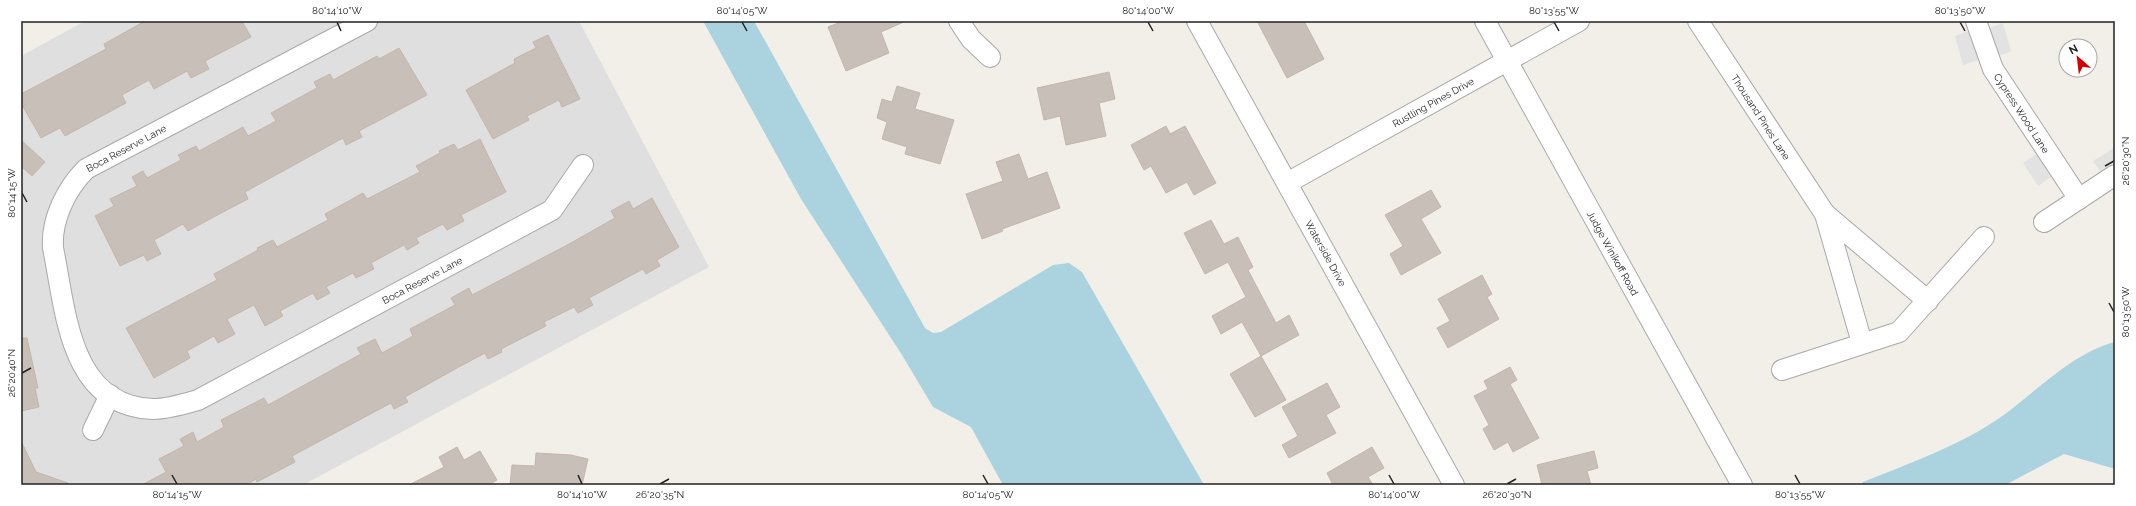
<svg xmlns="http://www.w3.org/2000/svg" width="2136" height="506" font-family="Raleway,sans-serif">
  <rect width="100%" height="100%" fill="#f2efe9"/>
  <path fill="#e0dfdf" d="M 85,21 L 579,21 L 709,267 L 303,485 L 21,485 L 21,56 Z"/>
  <g fill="#e2e2e2">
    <path d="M 2003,23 L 2011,51 L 1997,57 L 1989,28 Z"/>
    <path d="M 1968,31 L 1978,60 L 1963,65 L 1955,36 Z"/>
    <path d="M 2115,147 L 2115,161 L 2100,171 L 2093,161 Z"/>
    <path d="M 2036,154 L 2051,177 L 2038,186 L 2023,163 Z"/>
  </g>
  <g fill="#aad3df">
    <path d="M 703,21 L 754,21 L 925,328 L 933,333 L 941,332 L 1053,265 L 1069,263 L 1082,272 L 1204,485 L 1003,485 L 971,427 L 933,407 L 902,355 L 801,199 Z"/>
    <path d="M 2115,342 L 2115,469 L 2064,454 L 2005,485 L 1861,485 L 1863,482 C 1910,463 1959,446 2001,417 C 2036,392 2072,353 2115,342 Z"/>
  </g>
  <g fill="#c7bfb8" stroke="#c4b6ab">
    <path d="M 145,21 L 242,21 L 251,37 L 205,61 L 209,69 L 191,78 L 187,71 L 154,89 L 149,80 L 122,95 L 126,103 L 65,136 L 60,128 L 41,138 L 21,103 L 21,94 L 106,49 L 104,44 Z"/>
    <path d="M 843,21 L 906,21 L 881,32 L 889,53 L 846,71 L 828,27 Z"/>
    <path d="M 1257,21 L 1304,21 L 1324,59 L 1287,78 Z"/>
    <path d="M 548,35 L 580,99 L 562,107 L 559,100 L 527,116 L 529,120 L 493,139 L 466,90 L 515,63 L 514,59 L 536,48 L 533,42 Z"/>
    <path d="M 399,48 L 427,95 L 359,131 L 362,137 L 346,145 L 343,138 L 245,192 L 248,199 L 223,212 L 188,231 L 183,224 L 154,240 L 161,254 L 147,261 L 144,255 L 120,266 L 95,216 L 114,206 L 110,199 L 137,186 L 132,177 L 143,171 L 147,178 L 181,160 L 178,155 L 196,146 L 199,151 L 243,127 L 248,136 L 276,121 L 271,113 L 317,88 L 314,82 L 330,74 L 333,80 L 377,56 L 379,59 Z"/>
    <path d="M 1109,72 L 1115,99 L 1099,103 L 1106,136 L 1066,145 L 1060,116 L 1044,120 L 1037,88 Z"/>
    <path d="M 897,86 L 920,93 L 915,109 L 954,120 L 940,164 L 905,154 L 907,147 L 882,139 L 887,122 L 877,118 L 882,99 L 892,102 Z"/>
    <path d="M 1166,126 L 1170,134 L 1185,126 L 1216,183 L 1194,195 L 1187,182 L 1166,193 L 1151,166 L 1144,170 L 1131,145 Z"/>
    <path d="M 480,139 L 506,192 L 461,215 L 464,221 L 447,230 L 443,224 L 416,238 L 419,243 L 407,250 L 404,245 L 371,263 L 374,269 L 356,278 L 353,273 L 326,287 L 330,293 L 317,300 L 313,293 L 280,311 L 283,316 L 265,326 L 254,305 L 227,319 L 235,334 L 218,343 L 214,336 L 187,351 L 190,358 L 154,378 L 126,328 L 217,280 L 214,274 L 258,250 L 257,248 L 273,240 L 277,247 L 328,220 L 325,214 L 363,193 L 367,199 L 420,172 L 416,166 L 440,153 L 439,151 L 454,144 L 458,150 Z"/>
    <path d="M 21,140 L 45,162 L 32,176 L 21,166 Z"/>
    <path d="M 1019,154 L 1028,179 L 1047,172 L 1060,208 L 1002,229 L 1003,231 L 982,239 L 966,194 L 1003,181 L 996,162 Z"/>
    <path d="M 1431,190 L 1441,207 L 1421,219 L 1441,253 L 1401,275 L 1390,254 L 1403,246 L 1385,215 Z"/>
    <path d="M 652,198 L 679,247 L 657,260 L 660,266 L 646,274 L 643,269 L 589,298 L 593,305 L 578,313 L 574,307 L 544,322 L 546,326 L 501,349 L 502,352 L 488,359 L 485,353 L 457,368 L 405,397 L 408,402 L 394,409 L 391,403 L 292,456 L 295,462 L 257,482 L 256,479 L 246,485 L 142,485 L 166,472 L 159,459 L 184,446 L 180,439 L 193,432 L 197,442 L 224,427 L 221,420 L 264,398 L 268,405 L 361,354 L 357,348 L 375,339 L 382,353 L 413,336 L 410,329 L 455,305 L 451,298 L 469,288 L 472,295 L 571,243 L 615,218 L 611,211 L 629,201 L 633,209 Z"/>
    <path d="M 1211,220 L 1224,244 L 1238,237 L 1253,267 L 1248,270 L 1276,323 L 1289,315 L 1299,335 L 1261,356 L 1242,322 L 1221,334 L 1212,316 L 1246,297 L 1228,262 L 1205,274 L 1184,233 Z"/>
    <path d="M 1482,275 L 1492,294 L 1487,297 L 1499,319 L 1448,348 L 1437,328 L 1450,321 L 1438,299 Z"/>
    <path d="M 21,338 L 27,338 L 38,388 L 35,388 L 39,407 L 21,411 Z"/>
    <path d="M 1261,356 L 1286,400 L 1255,417 L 1230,374 Z"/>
    <path d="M 1510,367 L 1517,380 L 1510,384 L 1539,438 L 1513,452 L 1508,442 L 1494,450 L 1483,429 L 1489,425 L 1474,396 L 1488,389 L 1484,381 Z"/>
    <path d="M 1327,383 L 1340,407 L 1326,415 L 1336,433 L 1289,458 L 1282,445 L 1298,436 L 1282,407 Z"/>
    <path d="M 21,441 L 36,472 L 68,483 L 68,485 L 21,485 Z"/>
    <path d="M 457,447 L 464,460 L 480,451 L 497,480 L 488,485 L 409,485 L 444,467 L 439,457 Z"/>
    <path d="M 1372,447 L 1384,468 L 1368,477 L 1373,485 L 1333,485 L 1327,473 Z"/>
    <path d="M 1594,451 L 1598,468 L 1587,471 L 1591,485 L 1542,485 L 1537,465 Z"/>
    <path d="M 536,453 L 571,455 L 588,459 L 582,485 L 510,485 L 512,465 L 535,466 Z"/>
  </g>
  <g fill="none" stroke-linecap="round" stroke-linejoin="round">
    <g stroke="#a9a9a9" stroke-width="22">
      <g id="minor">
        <path d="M 367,21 L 86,169 C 66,189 51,220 53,248 C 66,311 69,406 153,409 C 168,409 184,404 198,400 L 552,210 L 583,165"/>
        <path d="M 959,21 L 971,39 L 990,57"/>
        <path d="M 1197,21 L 1454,485"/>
        <path d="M 1485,21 L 1742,485"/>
        <path d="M 1698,21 L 1825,214"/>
        <path d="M 1976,21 L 1993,69 L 2079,199"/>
        <path d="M 1287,183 L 1579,21"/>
        <path d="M 2044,222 L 2115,175"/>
        <path d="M 1862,343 L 1825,214 L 1928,301"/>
        <path d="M 1782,370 L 1899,332 L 1984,237"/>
        <path d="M 93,430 L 110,395"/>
      </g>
    </g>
    <use href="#minor" stroke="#fff" stroke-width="20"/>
  </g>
  <path fill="none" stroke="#222" stroke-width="1.5" d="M 337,22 L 341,31M 742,22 L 747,31M 1148,22 L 1153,31M 1554,22 L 1559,31M 1960,22 L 1965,31M 2105,166 L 2114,161M 22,193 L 27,202M 2109,303 L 2114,312M 22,373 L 31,368M 172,475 L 177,484M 578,475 L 582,484M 983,475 L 988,484M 1389,475 L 1394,484M 1795,475 L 1800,484M 660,484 L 669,479M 1507,484 L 1516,479"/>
  <g text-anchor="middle" stroke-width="4" stroke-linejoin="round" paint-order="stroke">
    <g font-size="10" fill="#222" stroke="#fff">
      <text transform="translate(1433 102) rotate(-29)" y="4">Rustling Pines Drive</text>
      <text transform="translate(2022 113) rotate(57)" y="4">Cypress Wood Lane</text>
      <text transform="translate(1761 117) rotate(57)" y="4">Thousand Pines Lane</text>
      <text transform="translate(126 148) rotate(-28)" y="4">Boca Reserve Lane</text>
      <text transform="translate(1326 253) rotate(61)" y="4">Waterside Drive</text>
      <text transform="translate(1613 253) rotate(61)" y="4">Judge Winikoff Road</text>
      <text transform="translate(422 280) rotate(-28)" y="4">Boca Reserve Lane</text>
    </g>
  </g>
  <rect width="2136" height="506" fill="none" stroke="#ffffff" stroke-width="44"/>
  <g transform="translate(2078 58) rotate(332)"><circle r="19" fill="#ffffff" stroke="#a7a7a7"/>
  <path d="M0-3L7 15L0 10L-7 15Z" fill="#d40000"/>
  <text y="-6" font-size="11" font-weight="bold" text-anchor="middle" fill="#222222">N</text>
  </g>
  <rect x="22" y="22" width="2092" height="462" fill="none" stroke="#222" stroke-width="1.5"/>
  <g font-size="10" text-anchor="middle" fill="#222">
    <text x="337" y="14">80°14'10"W</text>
    <text x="742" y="14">80°14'05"W</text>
    <text x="1148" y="14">80°14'00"W</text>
    <text x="1554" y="14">80°13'55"W</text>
    <text x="1960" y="14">80°13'50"W</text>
    <text transform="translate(2125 161) rotate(-90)" y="4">26°20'30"N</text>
    <text transform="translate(11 193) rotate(-90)" y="4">80°14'15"W</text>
    <text transform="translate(2125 312) rotate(-90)" y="4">80°13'50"W</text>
    <text transform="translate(11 373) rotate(-90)" y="4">26°20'40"N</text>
    <text x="177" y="498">80°14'15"W</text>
    <text x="582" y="498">80°14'10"W</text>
    <text x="660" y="498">26°20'35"N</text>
    <text x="988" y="498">80°14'05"W</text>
    <text x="1394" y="498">80°14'00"W</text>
    <text x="1507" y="498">26°20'30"N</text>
    <text x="1800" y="498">80°13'55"W</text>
  </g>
</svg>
